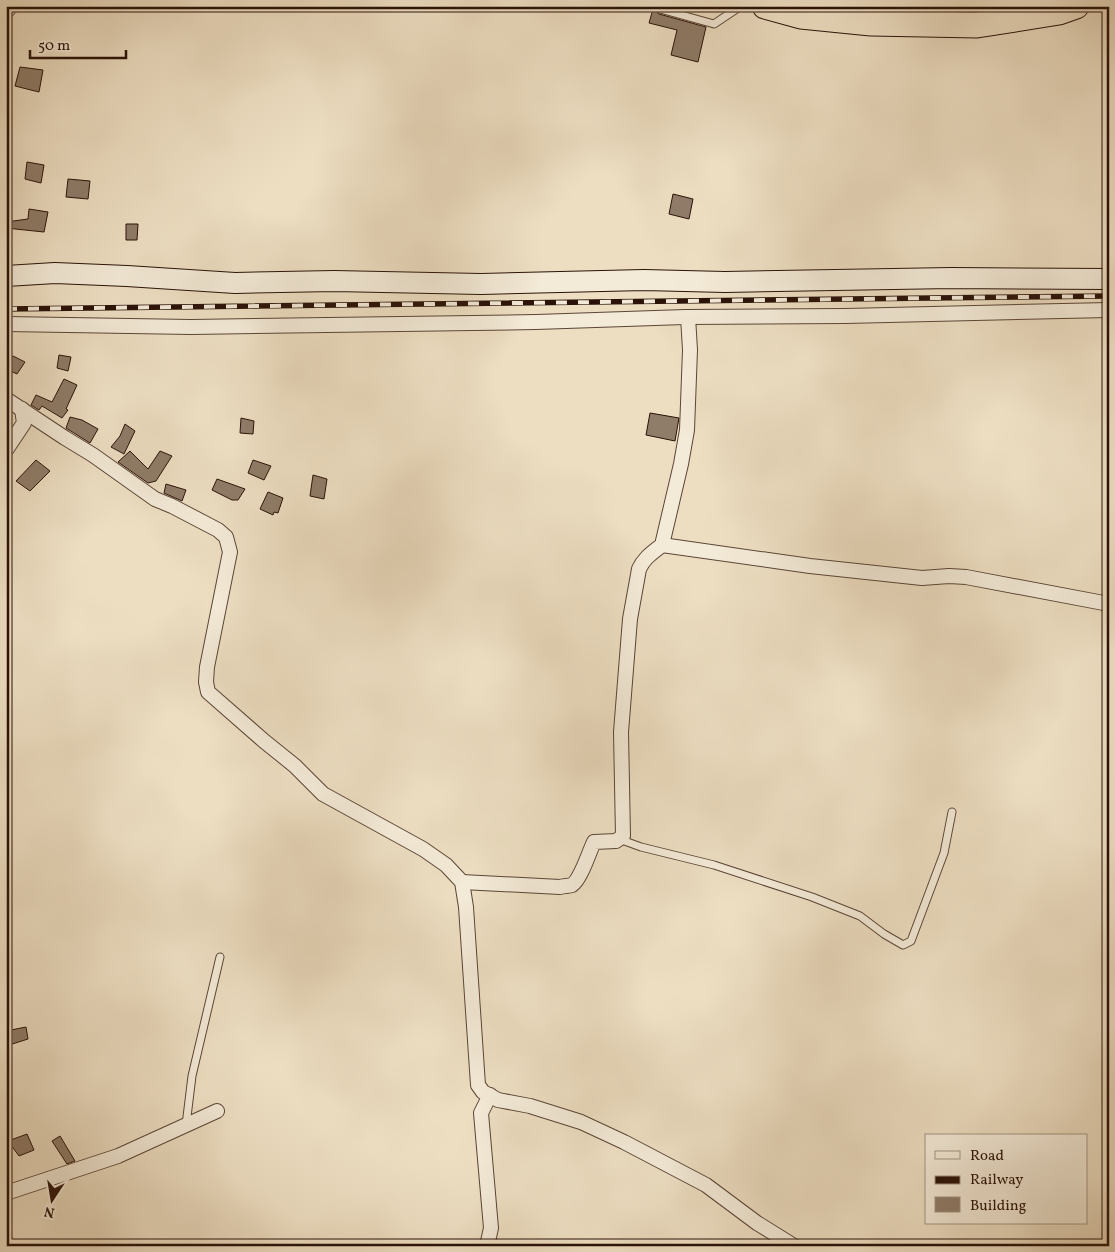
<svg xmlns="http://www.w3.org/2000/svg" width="1115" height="1252" font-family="Vollkorn,serif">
  <rect width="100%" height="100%" fill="#eddec2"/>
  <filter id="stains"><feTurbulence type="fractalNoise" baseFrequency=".004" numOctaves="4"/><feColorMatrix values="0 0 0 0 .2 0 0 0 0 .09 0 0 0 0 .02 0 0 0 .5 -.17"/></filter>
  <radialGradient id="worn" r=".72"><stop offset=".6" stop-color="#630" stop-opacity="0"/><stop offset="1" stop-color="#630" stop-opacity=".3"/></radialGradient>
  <g fill="#8f7c69" stroke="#2a1208">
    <path d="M 653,9 L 659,14 L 706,27 L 698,62 L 671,55 L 677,30 L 649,23 Z"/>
    <path d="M 20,67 L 43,70 L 39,92 L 15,86 Z"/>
    <path d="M 27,162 L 44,165 L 41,183 L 25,179 Z"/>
    <path d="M 68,179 L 90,181 L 88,199 L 66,197 Z"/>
    <path d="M 673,194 L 693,199 L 689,219 L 669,214 Z"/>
    <path d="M 29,209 L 48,212 L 44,232 L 6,228 L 6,222 L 28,219 Z"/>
    <path d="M 126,224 L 138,224 L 137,240 L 126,240 Z"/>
    <path d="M 59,355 L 71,357 L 68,371 L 57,368 Z"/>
    <path d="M 13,356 L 25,362 L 17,374 L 6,369 L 6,366 Z"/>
    <path d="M 64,379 L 77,385 L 66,409 L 68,410 L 62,418 L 42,406 L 39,410 L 31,405 L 36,395 L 52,402 Z"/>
    <path d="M 650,413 L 679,418 L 675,441 L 646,435 Z"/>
    <path d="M 70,417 L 82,420 L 98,429 L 90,443 L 66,428 Z"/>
    <path d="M 241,418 L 254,421 L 253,434 L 240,433 Z"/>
    <path d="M 125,424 L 135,431 L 124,454 L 111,447 L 120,436 Z"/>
    <path d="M 130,451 L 148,469 L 160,451 L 172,456 L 156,481 L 148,483 L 118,462 Z"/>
    <path d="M 36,460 L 50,471 L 30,491 L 16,481 Z"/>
    <path d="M 253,460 L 271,466 L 264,480 L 248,473 Z"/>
    <path d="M 313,475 L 327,479 L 324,499 L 310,496 Z"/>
    <path d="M 217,479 L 245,489 L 238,500 L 232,500 L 212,490 Z"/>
    <path d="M 166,484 L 186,490 L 182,501 L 164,493 Z"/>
    <path d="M 268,492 L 283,498 L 278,513 L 274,512 L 273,515 L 260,509 Z"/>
    <path d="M 26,1027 L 28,1039 L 6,1046 L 6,1031 Z"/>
    <path d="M 27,1134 L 34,1150 L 19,1156 L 8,1141 Z"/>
    <path d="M 60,1136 L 75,1161 L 67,1164 L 52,1141 Z"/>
  </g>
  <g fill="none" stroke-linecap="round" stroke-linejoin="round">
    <g stroke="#5b4536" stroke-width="9">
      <g id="lane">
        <path d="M 657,6 L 660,9 L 714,24 L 741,6"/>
        <path d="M 619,839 L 641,847 L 714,865 L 812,897 L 860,916 L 884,934 L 903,945 L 911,941 L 944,853 L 952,812"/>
        <path d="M 186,1125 L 192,1076 L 220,957"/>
      </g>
    </g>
    <g stroke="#5b4536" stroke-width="16">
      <g id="street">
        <path d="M 6,12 L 11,6"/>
        <path d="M 6,324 L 191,327 L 536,322 L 685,317 L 845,316 L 1109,310"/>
        <path d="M 6,399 L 65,438 L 93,455 L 155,499 L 172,506 L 218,530 L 226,537 L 230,552 L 207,667 L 206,682 L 208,692 L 264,741 L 295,766 L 323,794 L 423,849 L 446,865 L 462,882 L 466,907 L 478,1085 L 483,1092 L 498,1100 L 530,1106 L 581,1122 L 624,1142 L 706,1185 L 757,1223 L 794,1246"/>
        <path d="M 6,450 L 24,423 L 22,409"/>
        <path d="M 662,545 L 810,566 L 922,578 L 949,576 L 966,577 L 1109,604"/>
        <path d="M 462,882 L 560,887 C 563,886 569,886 572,885 C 581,879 589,852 594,842 L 616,841 L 623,836 L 621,732 L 630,619 L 639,569 C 644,558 652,553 662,545 L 681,464 L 687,430 L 690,350 L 688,317"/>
        <path d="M 6,1193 L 118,1156 L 217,1111"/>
        <path d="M 487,1246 L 491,1228 L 481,1113 L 490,1095"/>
      </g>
    </g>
    <g stroke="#2a1208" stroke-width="22">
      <path id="secondary" d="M 6,276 L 55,273 L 127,276 L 235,283 L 334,281 L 481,284 L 644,280 L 725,282 L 951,278 L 1109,279"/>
    </g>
    <g stroke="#2a1208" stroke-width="27">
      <path id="highway" d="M 765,6 L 801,16 L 871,23 L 977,25 L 1059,12 L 1076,6"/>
    </g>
    <use href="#lane" stroke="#f3ead7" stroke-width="7"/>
    <use href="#street" stroke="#f3ead7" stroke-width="14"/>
    <use href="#secondary" stroke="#f3ead7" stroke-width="20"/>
    <use href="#highway" stroke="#eddec2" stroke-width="25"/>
    <g stroke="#2a1208" stroke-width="5.5">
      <path id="rail" d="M 6,309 L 1109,296"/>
    </g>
    <use href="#rail" stroke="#f3ead7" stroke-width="4" stroke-dasharray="11" stroke-linecap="butt"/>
  </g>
  <rect width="1115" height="1252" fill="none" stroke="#eddec2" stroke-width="25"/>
  <rect x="8" y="8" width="1100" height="1237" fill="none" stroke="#2a1208" stroke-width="2.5"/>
  <rect x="12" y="12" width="1090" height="1227" fill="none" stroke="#2a1208"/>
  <rect x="925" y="1134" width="162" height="90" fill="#f3ead7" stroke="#a39484"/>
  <rect x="935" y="1151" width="25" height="8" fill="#f3ead7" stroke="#a39484"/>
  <text x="970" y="1160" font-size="15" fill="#2a1208">Road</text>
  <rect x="935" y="1176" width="25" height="8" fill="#2a1208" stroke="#a39484"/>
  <text x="970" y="1184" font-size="15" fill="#2a1208">Railway</text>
  <rect x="935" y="1197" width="25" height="15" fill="#8f7c69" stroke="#a39484"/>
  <text x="970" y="1210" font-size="15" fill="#2a1208">Building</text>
  <g transform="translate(52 1200) rotate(192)" stroke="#f3ead7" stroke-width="4" paint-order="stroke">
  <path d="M0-4L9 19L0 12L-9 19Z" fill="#2a1208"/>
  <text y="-8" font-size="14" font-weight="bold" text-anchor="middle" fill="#2a1208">N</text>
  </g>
  <path d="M30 50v8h96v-8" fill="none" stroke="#2a1208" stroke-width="2.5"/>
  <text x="38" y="50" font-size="15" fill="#2a1208" stroke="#f3ead7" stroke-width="4" paint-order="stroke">50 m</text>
  <rect width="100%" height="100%" filter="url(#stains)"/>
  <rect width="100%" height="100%" fill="url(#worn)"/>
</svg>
